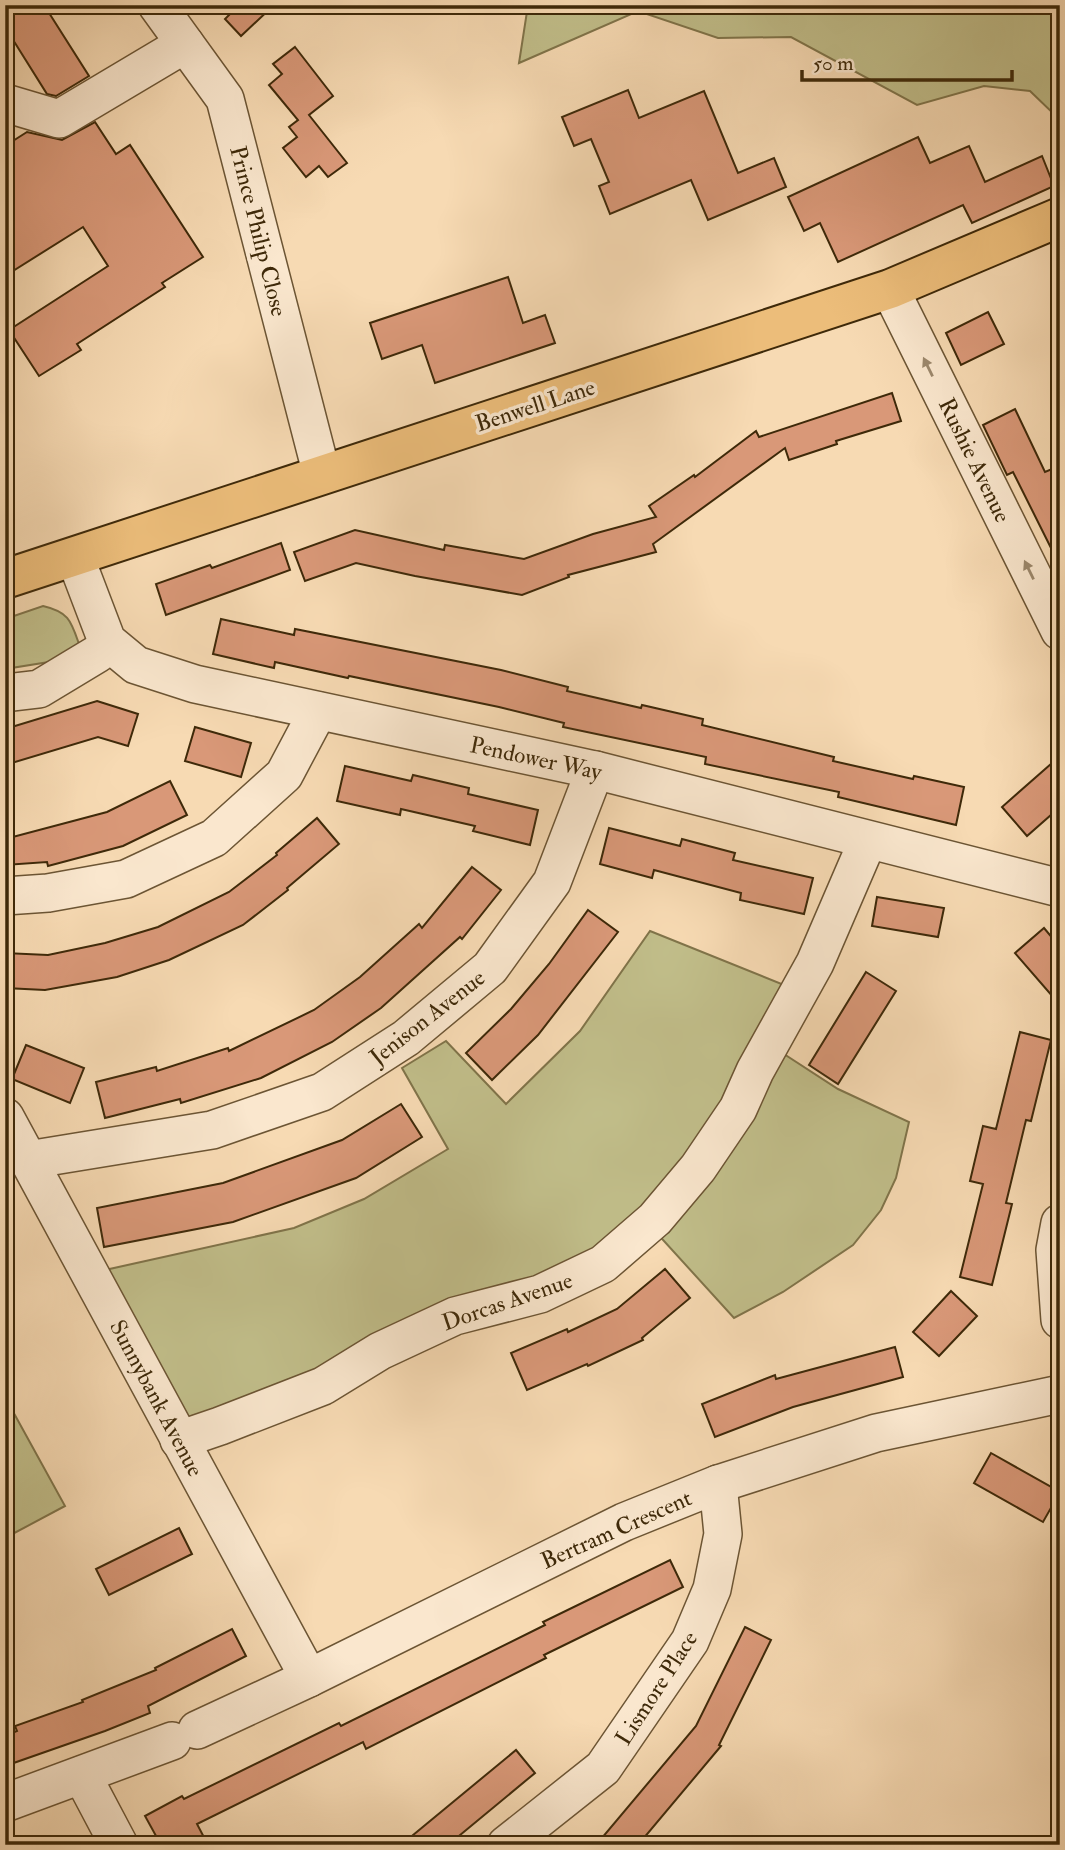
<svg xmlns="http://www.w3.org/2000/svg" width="1065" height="1850" font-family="'IM FELL Double Pica',serif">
  <rect width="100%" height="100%" fill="#f7dab3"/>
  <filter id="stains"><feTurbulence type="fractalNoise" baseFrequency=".00286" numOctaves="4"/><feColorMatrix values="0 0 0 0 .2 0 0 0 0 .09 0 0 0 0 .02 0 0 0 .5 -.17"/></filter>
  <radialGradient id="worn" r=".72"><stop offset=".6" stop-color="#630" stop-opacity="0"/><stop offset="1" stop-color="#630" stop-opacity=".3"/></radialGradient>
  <g fill="#c1be8a" stroke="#80744a" stroke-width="2">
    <path d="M 528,5 L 1060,5 L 1060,120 L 1030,91 L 984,86 L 917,105 L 791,37 L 718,38 L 638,11 L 519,63 Z"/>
    <path d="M 43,606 C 69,612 71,621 79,644 L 55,661 L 5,669 L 5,619 Z"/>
    <path d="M 650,931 L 794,989 L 767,1043 L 838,1089 L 909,1122 L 896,1178 L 881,1210 L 853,1245 L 783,1292 L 734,1318 L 644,1219 L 603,1259 L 180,1433 L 105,1270 L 294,1228 L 364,1199 L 448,1149 L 402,1068 L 446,1041 L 506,1104 L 580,1031 Z"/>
    <path d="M 5,1397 L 65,1506 L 5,1538 Z"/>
  </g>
  <g fill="#d99878" stroke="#3e2909" stroke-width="2">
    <path d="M 5,5 L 44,5 L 89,76 L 56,96 L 47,94 L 5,27 Z"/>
    <path d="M 239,5 L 274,5 L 241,36 L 225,19 Z"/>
    <path d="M 295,47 L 333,96 L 309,115 L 347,163 L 328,177 L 319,166 L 306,177 L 283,148 L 297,137 L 289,127 L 298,120 L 269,85 L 282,74 L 273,64 Z"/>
    <path d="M 628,90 L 639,118 L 704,91 L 738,173 L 774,158 L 786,187 L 708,220 L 691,180 L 610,214 L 599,186 L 609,182 L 591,139 L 574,146 L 562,117 Z"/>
    <path d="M 95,122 L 116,154 L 130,145 L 203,257 L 162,283 L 165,287 L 77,344 L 81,350 L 39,376 L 9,330 L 108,266 L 83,227 L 5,276 L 5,146 L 27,132 L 62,140 Z"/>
    <path d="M 918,137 L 930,163 L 969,146 L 985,182 L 1042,156 L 1054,186 L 972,223 L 963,205 L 838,262 L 820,223 L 804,231 L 788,197 Z"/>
    <path d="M 508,277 L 523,323 L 545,315 L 555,343 L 435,383 L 422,345 L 382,359 L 370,323 Z"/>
    <path d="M 988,312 L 1004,344 L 961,365 L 946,333 Z"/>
    <path d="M 892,393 L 901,421 L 836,441 L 837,444 L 789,460 L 785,448 L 653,544 L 656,552 L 568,575 L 569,577 L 522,595 L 415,576 L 356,563 L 305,581 L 294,552 L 355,530 L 444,550 L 445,545 L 524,559 L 593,534 L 656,517 L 649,506 L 694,475 L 695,477 L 756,431 L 759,437 Z"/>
    <path d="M 1015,409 L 1045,472 L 1052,469 L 1060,485 L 1060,566 L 1013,472 L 1007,475 L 983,425 Z"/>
    <path d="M 281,543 L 290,570 L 166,615 L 156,584 L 210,565 L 212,568 Z"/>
    <path d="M 221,619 L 294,635 L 295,629 L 501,670 L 568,687 L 567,691 L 641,708 L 642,705 L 703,719 L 702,725 L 834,757 L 833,761 L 913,779 L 914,776 L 964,787 L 956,825 L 838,797 L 839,792 L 705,764 L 706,757 L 563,727 L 564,723 L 499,707 L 349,676 L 348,678 L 275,662 L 274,668 L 213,654 Z"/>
    <path d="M 97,701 L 138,714 L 128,746 L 98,737 L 5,765 L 5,729 Z"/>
    <path d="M 195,727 L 251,743 L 241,777 L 185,761 Z"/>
    <path d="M 1060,756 L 1060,807 L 1027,836 L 1002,807 Z"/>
    <path d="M 345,766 L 411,781 L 413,775 L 469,788 L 468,794 L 538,810 L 530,845 L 473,831 L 475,826 L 401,809 L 400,815 L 337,801 Z"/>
    <path d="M 170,781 L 187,815 L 123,846 L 48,866 L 47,862 L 5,865 L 5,839 L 107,812 Z"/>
    <path d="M 317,818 L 339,844 L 287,888 L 288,890 L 243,925 L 169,960 L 117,977 L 45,990 L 5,988 L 5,953 L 48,955 L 105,943 L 158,927 L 229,892 L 277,855 L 276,853 Z"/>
    <path d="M 609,828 L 680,846 L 682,839 L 735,853 L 733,860 L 813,878 L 804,914 L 740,900 L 741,893 L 654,870 L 652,878 L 600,864 Z"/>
    <path d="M 472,867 L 501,890 L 462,939 L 460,937 L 381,1008 L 332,1042 L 261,1078 L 181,1103 L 180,1099 L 105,1118 L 96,1082 L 156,1067 L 157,1071 L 228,1048 L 229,1051 L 314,1010 L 360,977 L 419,924 L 422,928 Z"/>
    <path d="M 877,897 L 944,908 L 938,937 L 872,926 Z"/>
    <path d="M 588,910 L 618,932 L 538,1035 L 492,1080 L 466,1053 L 511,1009 L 549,964 Z"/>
    <path d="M 1044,928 L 1060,947 L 1060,1005 L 1015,953 Z"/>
    <path d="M 866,972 L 896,991 L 838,1084 L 809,1065 Z"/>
    <path d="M 1020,1032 L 1051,1040 L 1031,1121 L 1026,1120 L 1006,1203 L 1012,1204 L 992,1285 L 960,1277 L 983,1184 L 970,1181 L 983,1126 L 996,1129 Z"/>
    <path d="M 26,1045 L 84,1068 L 70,1103 L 12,1079 Z"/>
    <path d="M 401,1104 L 422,1137 L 356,1178 L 233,1222 L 104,1247 L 97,1208 L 223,1183 L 342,1140 Z"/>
    <path d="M 665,1269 L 690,1298 L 642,1338 L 643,1340 L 588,1366 L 587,1364 L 527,1390 L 511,1353 L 567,1329 L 568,1332 L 617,1309 Z"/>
    <path d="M 951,1291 L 977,1316 L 939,1356 L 913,1332 Z"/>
    <path d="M 895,1347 L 903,1377 L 793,1407 L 715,1437 L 702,1404 L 775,1375 L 776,1379 Z"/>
    <path d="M 991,1453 L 1060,1492 L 1043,1522 L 974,1483 Z"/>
    <path d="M 179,1528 L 192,1554 L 109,1595 L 96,1569 Z"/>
    <path d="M 670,1560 L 683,1587 L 544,1655 L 546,1658 L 366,1749 L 363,1742 L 197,1824 L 208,1845 L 161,1845 L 145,1816 L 182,1796 L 184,1799 L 339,1723 L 341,1726 L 545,1625 L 543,1622 Z"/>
    <path d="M 745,1627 L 771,1640 L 719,1745 L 721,1746 L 638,1845 L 596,1845 L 696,1726 Z"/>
    <path d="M 232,1629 L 246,1656 L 148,1706 L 150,1713 L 105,1731 L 5,1766 L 5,1736 L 17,1731 L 15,1726 L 83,1702 L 82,1700 L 156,1670 L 155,1668 Z"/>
    <path d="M 516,1750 L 535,1773 L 448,1845 L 401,1845 Z"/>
  </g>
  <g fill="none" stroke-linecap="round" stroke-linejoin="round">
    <g stroke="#6c5534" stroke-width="40">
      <g id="minor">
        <path d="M 157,5 L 225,99 L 322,475"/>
        <path d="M 5,103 L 59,119 L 185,44"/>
        <path d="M 890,289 L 1060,631"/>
        <path d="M 75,557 L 107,641 L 136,665 L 195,684 L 595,770 L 1060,888"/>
        <path d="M 5,693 L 39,689 L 97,654"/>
        <path d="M 5,896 L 48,893 L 126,879 L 214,838 L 284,775 L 318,711"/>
        <path d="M 5,1117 L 309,1678"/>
        <path d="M 28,1160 L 212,1130 L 322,1092 L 406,1038 L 490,968 L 552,882 L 595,770"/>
        <path d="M 1060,1223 L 1055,1250 L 1060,1320"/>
        <path d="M 179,1440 L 220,1426 L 323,1386 L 380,1351 L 455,1316 L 540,1294 L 603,1264 L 655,1219 L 698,1168 L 738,1109 L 755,1071 L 815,963 L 868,840"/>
        <path d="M 197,1730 L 309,1678 L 624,1522 L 718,1484 L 876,1433 L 1060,1394"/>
        <path d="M 82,1775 L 119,1845"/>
        <path d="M 5,1803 L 172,1741"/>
        <path d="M 506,1845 L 603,1768 L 690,1641 L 712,1589 L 723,1534 L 718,1484"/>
      </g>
    </g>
    <g stroke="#3e2909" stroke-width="42">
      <path id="major" d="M 5,579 L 890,289 L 1060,217"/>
    </g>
    <use href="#minor" stroke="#fae7ce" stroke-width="37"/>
    <use href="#major" stroke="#ecbd7a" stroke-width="38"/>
  </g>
  <defs><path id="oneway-solid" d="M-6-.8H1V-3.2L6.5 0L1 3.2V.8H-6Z" transform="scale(1.75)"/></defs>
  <g fill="#9c886c">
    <use href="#oneway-solid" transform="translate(928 367) rotate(-116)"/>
    <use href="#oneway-solid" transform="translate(1029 570) rotate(-116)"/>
  </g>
  <g text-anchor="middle" stroke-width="7" stroke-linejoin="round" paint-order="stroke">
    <g font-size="23" fill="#3e2909" stroke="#fae7ce">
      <text transform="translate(259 231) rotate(76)" y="8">Prince Philip Close</text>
      <text transform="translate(535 405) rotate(-18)" y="8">Benwell Lane</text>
      <text transform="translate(975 460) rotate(64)" y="8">Rushie Avenue</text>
      <text transform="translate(536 758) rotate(12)" y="8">Pendower Way</text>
      <text transform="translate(427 1017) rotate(-38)" y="8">Jenison Avenue</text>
      <text transform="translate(507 1301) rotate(-19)" y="8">Dorcas Avenue</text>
      <text transform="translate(157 1398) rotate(62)" y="8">Sunnybank Avenue</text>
      <text transform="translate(616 1529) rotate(-24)" y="8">Bertram Crescent</text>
      <text transform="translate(656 1688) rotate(-57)" y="8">Lismore Place</text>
    </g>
  </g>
  <rect width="1065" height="1850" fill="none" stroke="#f7dab3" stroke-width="28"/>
  <rect x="7" y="7" width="1051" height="1836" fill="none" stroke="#3e2909" stroke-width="3.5"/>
  <rect x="14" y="14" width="1037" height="1822" fill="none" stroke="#3e2909" stroke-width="2"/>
  <path d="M802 70v10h210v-10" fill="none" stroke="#3e2909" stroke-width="3.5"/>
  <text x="813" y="70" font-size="21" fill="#3e2909" stroke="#fae7ce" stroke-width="5" paint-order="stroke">50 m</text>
  <rect width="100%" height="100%" filter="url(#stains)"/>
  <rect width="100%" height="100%" fill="url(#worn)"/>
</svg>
